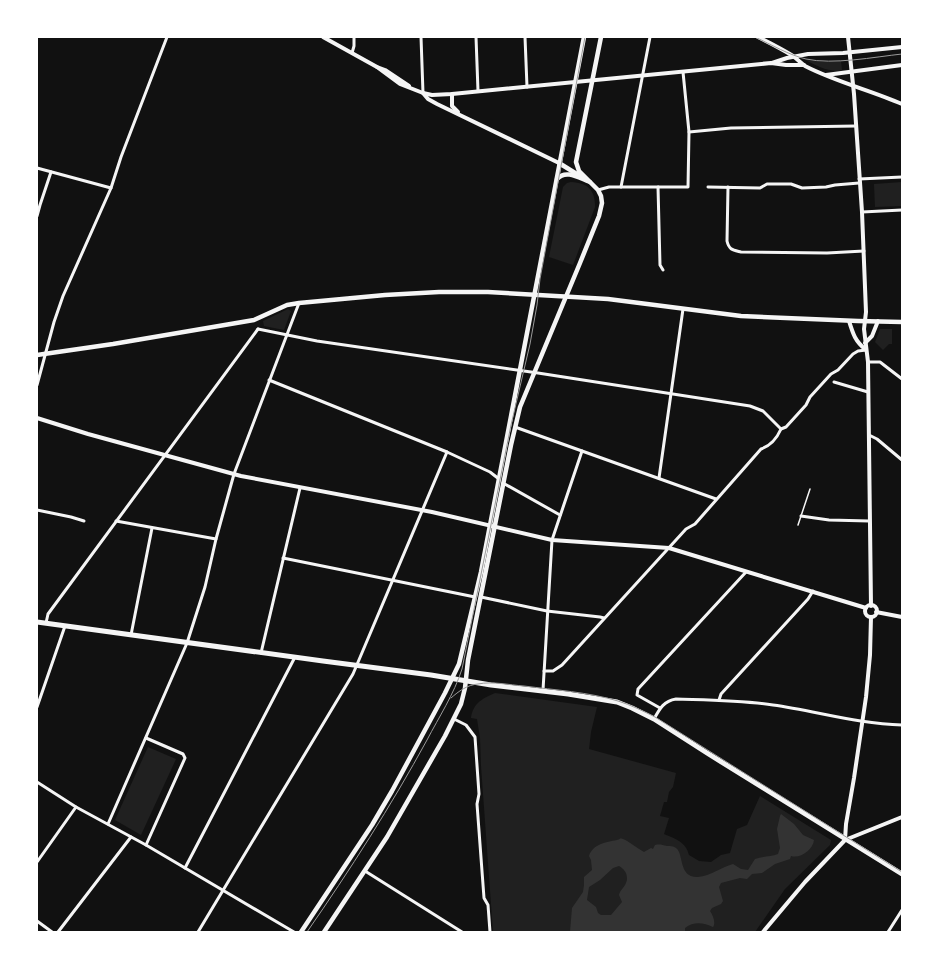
<svg xmlns="http://www.w3.org/2000/svg" width="939" height="969" font-family="'Space Grotesk',sans-serif">
  <rect width="100%" height="100%" fill="#111"/>
  <g fill="#202020">
    <path d="M 806,60 L 823,62 L 841,61 L 842,70 C 831,73 816,66 806,60 Z"/>
    <path d="M 571,182 C 588,183 595,190 595,207 L 573,265 L 549,257 L 563,187 L 567,183 Z"/>
    <path d="M 902,182 L 902,206 L 875,207 L 874,184 Z"/>
    <path d="M 288,309 L 291,311 L 284,330 L 264,326 L 263,321 Z"/>
    <path d="M 880,329 L 892,329 L 892,344 L 889,344 L 883,350 L 875,342 Z"/>
    <path d="M 495,693 L 597,707 L 591,732 L 589,749 L 676,773 L 673,787 L 669,792 L 667,802 L 664,802 L 660,816 L 669,818 L 664,834 C 676,839 686,842 689,855 L 699,861 L 711,862 L 721,855 L 730,853 L 737,829 L 747,825 L 760,796 L 831,840 L 830,845 L 785,889 L 755,932 L 493,932 L 481,766 L 480,738 L 477,719 L 471,718 C 473,703 483,698 495,693 Z"/>
    <path d="M 148,747 L 176,759 L 141,835 L 115,820 Z"/>
  </g>
  <path fill="#333" fill-rule="evenodd" d="M 781,814 L 794,824 L 803,835 L 814,840 C 813,850 800,859 791,856 L 790,859 L 775,864 L 762,873 L 752,874 L 747,879 L 740,878 L 721,883 L 719,887 L 723,901 L 721,904 L 712,908 L 710,911 C 713,915 716,923 713,927 C 704,923 694,921 685,928 L 685,932 L 570,932 L 572,908 L 583,892 L 584,885 L 584,877 L 592,870 L 591,860 L 589,856 C 593,844 606,842 617,840 C 621,839 619,838 623,839 C 627,840 638,849 644,852 L 651,848 L 653,849 L 655,845 C 660,844 662,845 667,846 C 670,846 673,846 676,848 C 684,853 678,878 698,877 C 711,876 721,867 733,864 L 741,869 L 748,870 L 755,859 C 763,856 771,857 778,854 L 780,848 L 777,829 L 780,816 ZM 619,866 C 625,869 629,876 626,883 C 624,888 620,890 619,895 L 622,902 L 611,915 L 601,915 L 598,913 L 596,907 L 587,900 L 589,887 L 600,880 L 613,868 Z"/>
  <g fill="none" stroke-linecap="round" stroke-linejoin="round">
    <path stroke="#f5f5f5" stroke-width="1.5" d="M 798,525 L 810,489"/>
    <g stroke="#f5f5f5" stroke-width="3">
      <path d="M 421,37 L 423,93"/>
      <path d="M 476,37 L 478,91"/>
      <path d="M 525,37 L 527,87"/>
      <path d="M 352,53 L 354,46 L 354,37"/>
      <path d="M 689,132 L 731,128 L 856,126"/>
      <path d="M 37,168 L 111,188"/>
      <path d="M 859,179 L 902,177"/>
      <path d="M 621,187 L 650,37"/>
      <path d="M 658,187 L 660,265 L 663,270"/>
      <path d="M 708,187 L 760,188 L 767,184 L 791,184 L 802,188 L 826,187 L 835,185 L 859,183"/>
      <path d="M 728,187 L 727,241 C 729,250 733,250 741,252 L 827,253 L 864,251"/>
      <path d="M 598,190 L 609,187 L 688,187 L 689,132 L 683,72"/>
      <path d="M 862,212 L 902,210"/>
      <path d="M 37,216 L 40,205 L 51,172"/>
      <path d="M 258,329 L 317,341 L 538,373 L 750,406 L 763,411 L 781,429"/>
      <path d="M 868,362 L 880,362 L 902,379"/>
      <path d="M 269,380 L 447,452 L 490,472 L 499,479"/>
      <path d="M 834,382 L 868,392"/>
      <path d="M 37,385 L 54,322 L 63,296 L 111,188 L 121,157 L 167,37"/>
      <path d="M 515,427 L 716,499"/>
      <path d="M 869,435 L 877,439 L 902,460"/>
      <path d="M 659,478 L 683,309"/>
      <path d="M 503,483 L 560,515"/>
      <path d="M 37,510 L 71,517 L 84,521"/>
      <path d="M 801,516 L 829,520 L 869,521"/>
      <path d="M 116,521 L 216,539"/>
      <path d="M 283,558 L 475,597"/>
      <path d="M 481,597 L 547,611 L 600,617 L 604,618"/>
      <path d="M 46,623 L 48,614 L 258,329"/>
      <path d="M 131,635 L 152,528"/>
      <path d="M 261,653 L 300,488"/>
      <path d="M 544,671 L 553,671 L 562,665 L 686,529 L 695,524 L 761,449 C 770,446 777,438 781,429 L 786,427 L 806,405 L 810,397 L 831,374 L 838,370 L 853,354 L 858,351 L 866,350"/>
      <path d="M 543,690 L 552,540 L 582,451"/>
      <path d="M 719,700 L 721,694 L 808,599 L 813,591"/>
      <path d="M 37,707 L 65,626"/>
      <path d="M 660,708 L 637,695 L 638,689 L 746,572"/>
      <path d="M 454,719 L 466,725 L 475,737 L 479,794 L 477,804 L 484,898 L 488,905 L 490,932"/>
      <path d="M 654,719 C 660,708 664,701 676,699 C 708,700 741,700 773,705 C 816,711 858,724 902,725"/>
      <path d="M 37,782 L 76,807 L 146,845 L 294,932"/>
      <path d="M 108,824 L 187,643 L 205,587 L 216,539 L 234,474 L 299,303"/>
      <path d="M 146,845 L 185,758 L 183,754 L 146,738"/>
      <path d="M 37,862 L 76,807"/>
      <path d="M 185,868 L 295,657"/>
      <path d="M 365,871 L 462,932"/>
      <path d="M 37,921 L 52,932"/>
      <path d="M 58,932 L 131,837"/>
      <path d="M 198,932 L 353,674 L 447,452"/>
      <path d="M 888,932 L 902,910"/>
    </g>
    <g stroke="#f5f5f5" stroke-width="4">
      <path d="M 323,37 L 377,67 L 385,70 L 409,86"/>
      <path d="M 758,37 C 770,43 782,49 793,56 C 797,59 801,63 805,66 C 836,82 870,90 902,104"/>
      <path d="M 848,37 L 854,94 L 862,212 L 866,312 L 864,329 L 868,362 L 871,606"/>
      <path d="M 772,63 L 787,58 L 808,54 L 843,53 L 902,47"/>
      <path d="M 377,67 L 400,84 L 423,93 L 428,99 L 437,104 L 559,163"/>
      <path d="M 826,75 L 902,65"/>
      <path d="M 423,93 L 432,95 L 452,94 L 771,63 L 786,65 L 804,65"/>
      <path d="M 452,94 L 452,106 L 458,112"/>
      <path d="M 849,321 C 853,334 855,341 866,350"/>
      <path d="M 865,343 L 872,336 L 878,321"/>
      <path d="M 37,418 L 88,434 L 241,476 L 432,512 L 552,540 L 669,548 L 866,608"/>
      <circle cx="871" cy="611" r="6"/>
      <path d="M 876,612 L 902,617"/>
      <path d="M 845,840 L 846,824 L 854,778 L 866,697 L 870,655 L 871,617"/>
      <path d="M 763,932 L 805,882 L 845,840 L 902,817"/>
    </g>
    <g stroke="#f5f5f5" stroke-width="4.5">
      <path d="M 559,163 L 580,176"/>
      <path d="M 557,179 C 566,169 579,178 590,182"/>
      <path d="M 37,355 L 113,344 L 254,320 L 287,305 L 299,303 L 385,295 L 439,292 L 488,292 L 608,299 L 741,316 L 858,321 L 902,322"/>
      <path d="M 301,932 L 372,825 L 392,791 L 445,693 L 459,664 L 481,572 L 584,37"/>
      <path d="M 324,932 L 387,837 L 445,736 L 461,704 L 465,688 L 468,660 L 511,445 L 520,407 L 580,263 L 599,216 L 602,203 L 601,196 L 598,190 L 579,171 L 576,162 L 601,37"/>
    </g>
    <path stroke="#f5f5f5" stroke-width="5" d="M 37,622 L 323,661 L 431,675 L 491,685 L 568,694 L 617,702 L 632,708 L 654,719 L 707,753 L 902,874"/>
    <g stroke="#9a9a9a" stroke-width="1">
      <path d="M 755,37 C 772,45 789,55 806,59 C 833,65 874,57 902,54"/>
      <path d="M 451,698 C 459,691 467,685 478,684 C 493,681 509,685 524,686 C 555,690 588,692 618,701 C 631,705 643,711 655,717 L 902,872"/>
      <path d="M 307,932 C 350,870 391,806 427,740 C 439,717 454,694 462,669 L 511,425 L 530,344 L 537,305 L 540,279 L 585,37"/>
    </g>
  </g>
  <rect width="939" height="969" fill="none" stroke="#ffffff" stroke-width="76"/>
</svg>
